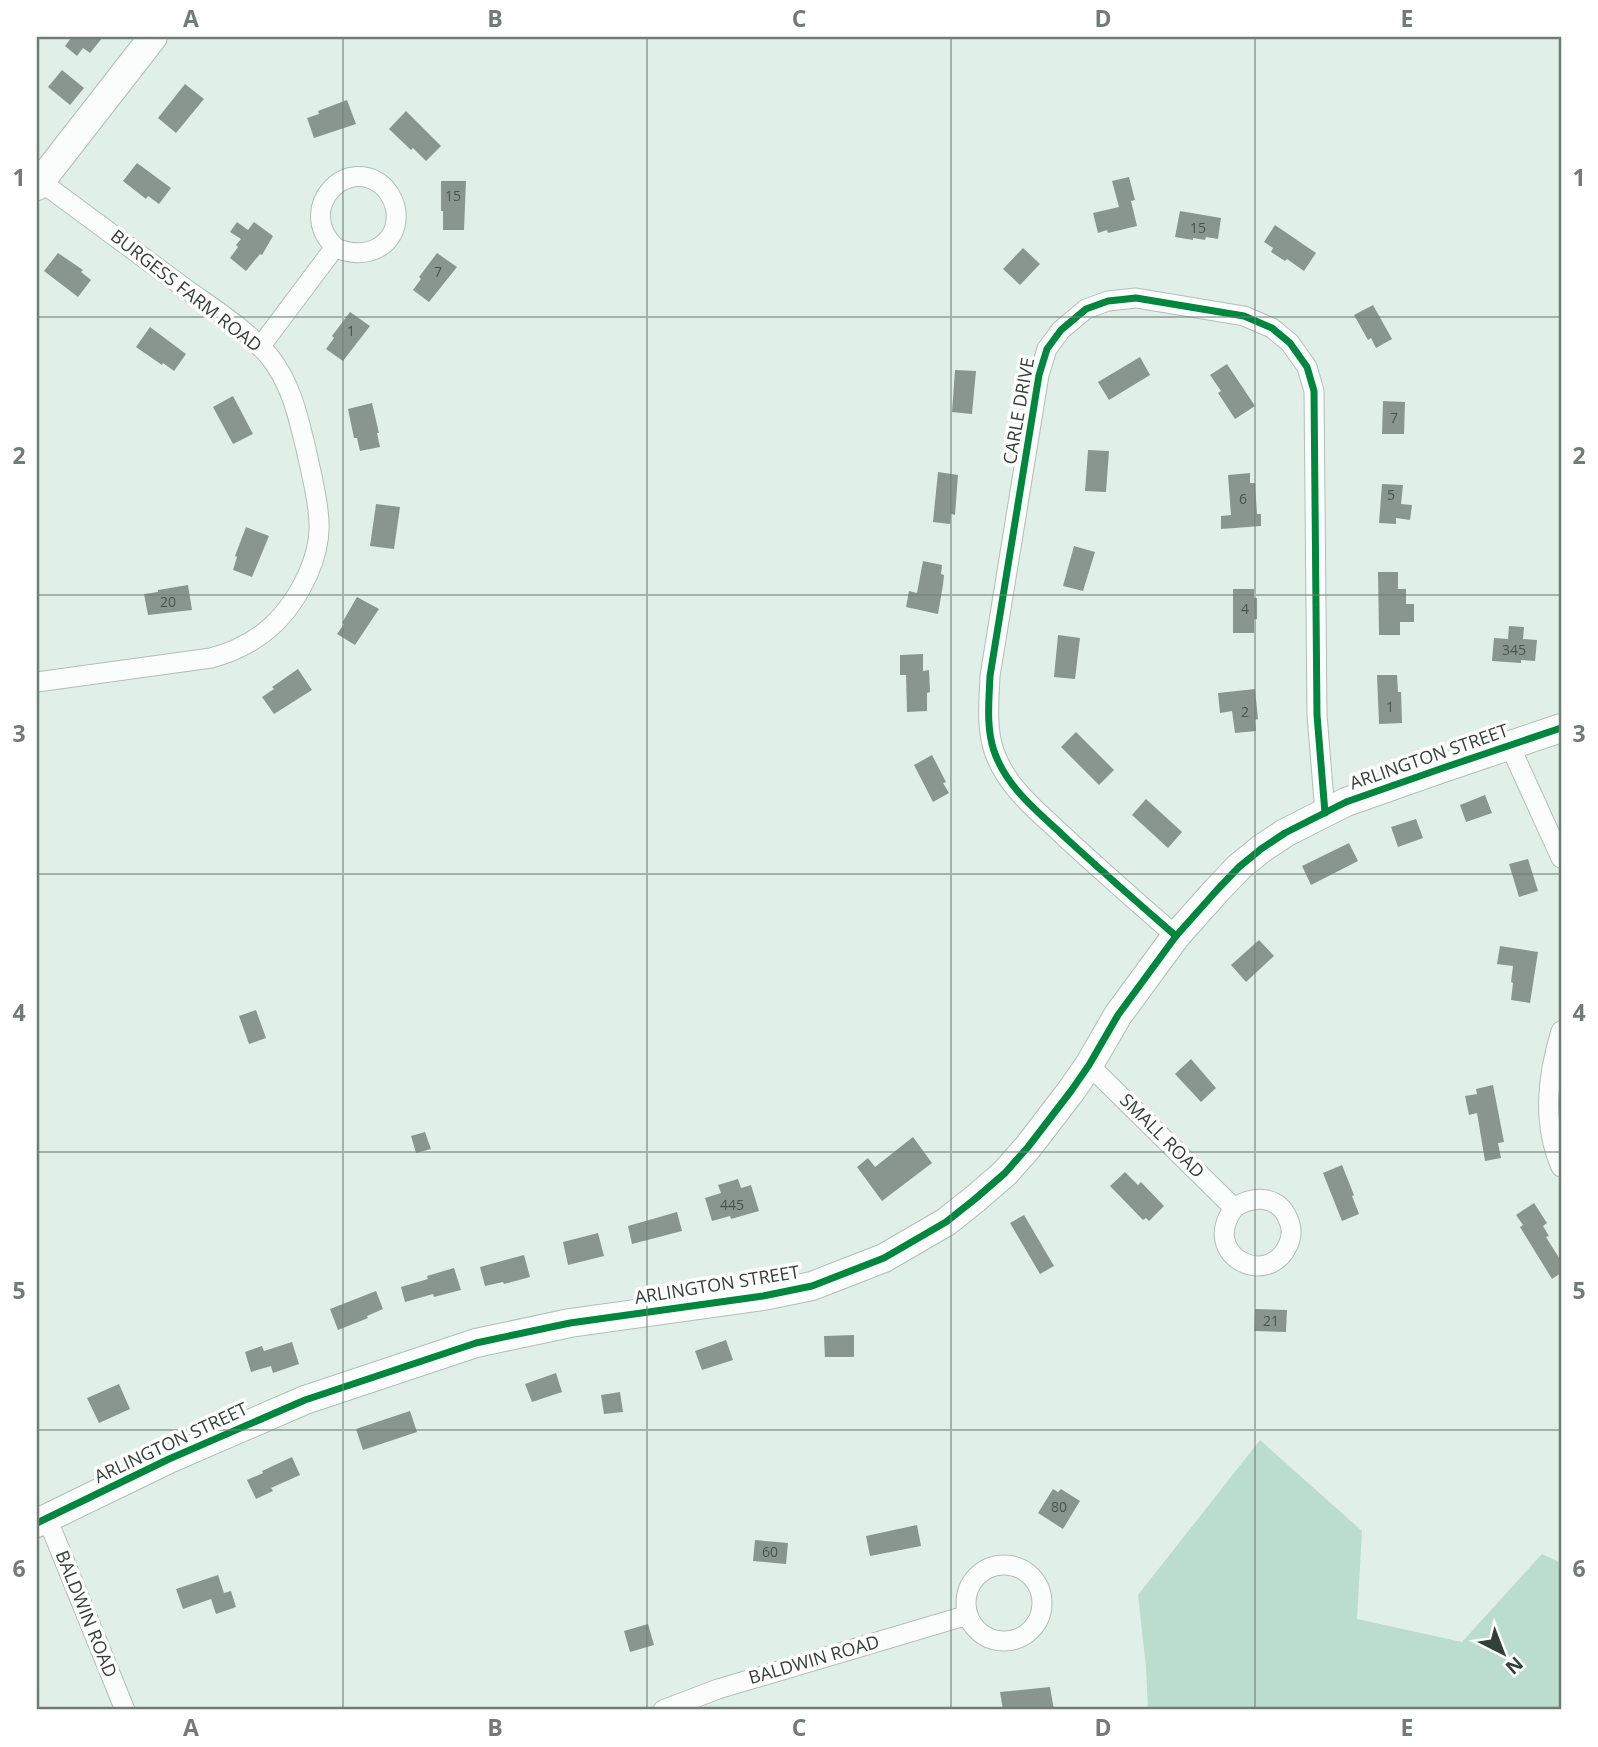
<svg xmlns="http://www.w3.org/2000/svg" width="1598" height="1747" font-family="'Open Sans',sans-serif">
  <rect width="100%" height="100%" fill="#e0f0e8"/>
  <path fill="#baddcd" d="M 1260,1440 L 1362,1531 L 1357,1619 L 1462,1642 L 1542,1554 L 1561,1563 L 1561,1710 L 1148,1710 L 1146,1667 L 1138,1595 Z"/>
  <g fill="#899690">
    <path d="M 69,37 L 103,37 L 90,53 L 83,48 L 77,56 L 65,46 L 71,38 Z"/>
    <path d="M 62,70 L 84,88 L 70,105 L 48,87 Z"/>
    <path d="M 185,84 L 204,99 L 176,133 L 158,118 Z"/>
    <path d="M 347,100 L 356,124 L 314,138 L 307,118 L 319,114 L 318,111 Z"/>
    <path d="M 406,111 L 441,146 L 426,161 L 413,148 L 411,150 L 389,129 Z"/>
    <path d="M 137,163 L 171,188 L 159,204 L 148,196 L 146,199 L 123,181 Z"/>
    <path d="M 1129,177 L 1135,200 L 1131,201 L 1137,226 L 1108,233 L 1107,230 L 1098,233 L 1093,213 L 1119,207 L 1112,181 Z"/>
    <path d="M 441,181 L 466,181 L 464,230 L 443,230 L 443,211 L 441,211 Z"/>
    <path d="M 1180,211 L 1221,218 L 1218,239 L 1206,237 L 1205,240 L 1193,238 L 1193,240 L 1175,237 Z"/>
    <path d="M 237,222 L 248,230 L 254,222 L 273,236 L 262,255 L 260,254 L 246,271 L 230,258 L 238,247 L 236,245 L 241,239 L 230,232 Z"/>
    <path d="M 1275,225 L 1316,253 L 1304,271 L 1287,259 L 1285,261 L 1271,252 L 1273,248 L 1264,242 Z"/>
    <path d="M 1023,248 L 1040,264 L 1020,285 L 1003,269 Z"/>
    <path d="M 58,253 L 83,270 L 81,272 L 91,280 L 78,297 L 44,271 Z"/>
    <path d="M 437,253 L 457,267 L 429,302 L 413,290 L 421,279 L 419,277 Z"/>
    <path d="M 1373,305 L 1392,339 L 1376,348 L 1371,338 L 1368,340 L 1354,315 Z"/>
    <path d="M 350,312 L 370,326 L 343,361 L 326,349 L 334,338 L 332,336 Z"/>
    <path d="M 150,327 L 186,354 L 174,371 L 163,363 L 162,365 L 136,347 Z"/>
    <path d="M 1140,357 L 1150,375 L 1109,400 L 1098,382 Z"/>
    <path d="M 1227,364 L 1255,406 L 1235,419 L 1218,393 L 1221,391 L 1210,375 Z"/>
    <path d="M 955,370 L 976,371 L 972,414 L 952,412 Z"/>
    <path d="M 233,396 L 253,434 L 233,444 L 213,407 Z"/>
    <path d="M 1383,401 L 1405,402 L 1404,434 L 1382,434 Z"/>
    <path d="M 372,403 L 379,433 L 377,433 L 380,447 L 360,451 L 357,438 L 354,438 L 348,409 Z"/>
    <path d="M 1088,450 L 1109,451 L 1106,492 L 1085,491 Z"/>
    <path d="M 938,472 L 958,475 L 955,515 L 951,514 L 950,524 L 933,522 Z"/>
    <path d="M 1250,473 L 1250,483 L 1255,483 L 1257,514 L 1261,514 L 1261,526 L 1221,529 L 1221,516 L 1231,515 L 1228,475 Z"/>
    <path d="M 1382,484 L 1403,485 L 1401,504 L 1412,505 L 1410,520 L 1396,518 L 1396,524 L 1379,523 Z"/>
    <path d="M 376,504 L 400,507 L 394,549 L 370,546 Z"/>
    <path d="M 246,527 L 269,536 L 252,577 L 233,570 L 237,557 L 235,556 Z"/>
    <path d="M 1074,546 L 1095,552 L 1083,591 L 1063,586 Z"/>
    <path d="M 923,561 L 942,565 L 941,574 L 944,575 L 943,585 L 938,614 L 906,607 L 909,591 L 917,593 Z"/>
    <path d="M 1378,572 L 1398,572 L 1398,589 L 1406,589 L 1406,604 L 1414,604 L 1414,622 L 1400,622 L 1400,635 L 1379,635 Z"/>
    <path d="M 188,585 L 192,610 L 148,615 L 144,594 L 158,592 L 158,590 Z"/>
    <path d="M 1233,589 L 1254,589 L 1254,598 L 1257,598 L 1257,619 L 1254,619 L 1254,633 L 1233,633 Z"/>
    <path d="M 357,597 L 379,609 L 355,645 L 337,634 L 344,624 L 342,623 Z"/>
    <path d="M 1509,626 L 1524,627 L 1523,639 L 1537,640 L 1535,661 L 1521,660 L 1521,663 L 1492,661 L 1494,638 L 1508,639 Z"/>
    <path d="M 1058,635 L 1080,638 L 1075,679 L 1054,677 Z"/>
    <path d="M 923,654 L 923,671 L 929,670 L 930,692 L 927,693 L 927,711 L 907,712 L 906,675 L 900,675 L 900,655 Z"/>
    <path d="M 298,669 L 312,690 L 274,714 L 262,697 L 274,689 L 272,687 Z"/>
    <path d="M 1377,675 L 1397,675 L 1398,692 L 1401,692 L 1402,723 L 1379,724 Z"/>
    <path d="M 1255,689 L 1258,719 L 1255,720 L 1256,731 L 1235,733 L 1232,711 L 1220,713 L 1218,693 Z"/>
    <path d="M 1076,732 L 1114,770 L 1099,785 L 1061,747 Z"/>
    <path d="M 932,755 L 946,782 L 943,783 L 949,793 L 933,802 L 914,765 Z"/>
    <path d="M 1485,795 L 1492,813 L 1466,822 L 1460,805 Z"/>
    <path d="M 1146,799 L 1182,832 L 1168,848 L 1132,815 Z"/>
    <path d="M 1416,819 L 1423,838 L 1398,847 L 1391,827 Z"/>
    <path d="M 1349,843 L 1358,861 L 1311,885 L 1302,866 Z"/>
    <path d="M 1528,859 L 1538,891 L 1519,897 L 1509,864 Z"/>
    <path d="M 1259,940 L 1274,956 L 1246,982 L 1231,965 Z"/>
    <path d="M 1500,946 L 1538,952 L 1530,1003 L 1511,1000 L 1513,983 L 1511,982 L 1513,966 L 1497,964 Z"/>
    <path d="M 256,1010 L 266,1038 L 249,1044 L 239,1016 Z"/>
    <path d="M 1191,1059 L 1216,1088 L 1201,1102 L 1175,1074 Z"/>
    <path d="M 1493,1085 L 1504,1142 L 1498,1143 L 1501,1158 L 1485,1161 L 1477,1113 L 1469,1115 L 1465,1096 L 1477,1094 L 1476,1089 Z"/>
    <path d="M 425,1132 L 431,1149 L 416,1153 L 411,1136 Z"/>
    <path d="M 913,1137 L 932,1163 L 882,1201 L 857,1167 L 868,1158 L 875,1167 Z"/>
    <path d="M 1342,1165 L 1354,1195 L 1352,1196 L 1359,1214 L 1342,1221 L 1323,1173 Z"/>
    <path d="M 1125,1172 L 1138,1185 L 1141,1182 L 1164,1206 L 1149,1221 L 1146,1218 L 1143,1220 L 1110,1186 Z"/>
    <path d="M 738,1179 L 741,1188 L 751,1185 L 759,1211 L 731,1219 L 730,1216 L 712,1221 L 705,1198 L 721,1193 L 718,1185 Z"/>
    <path d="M 1534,1203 L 1547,1223 L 1543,1226 L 1549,1236 L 1546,1237 L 1561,1261 L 1561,1273 L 1552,1279 L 1520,1227 L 1523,1225 L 1516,1215 Z"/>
    <path d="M 677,1212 L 682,1231 L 632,1244 L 628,1226 Z"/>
    <path d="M 1024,1215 L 1054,1266 L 1040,1274 L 1010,1223 Z"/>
    <path d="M 598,1233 L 604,1256 L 568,1265 L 563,1242 Z"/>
    <path d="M 524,1255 L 530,1277 L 504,1284 L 503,1282 L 485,1286 L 480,1267 Z"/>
    <path d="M 454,1268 L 461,1290 L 434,1297 L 433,1294 L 405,1302 L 401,1287 L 428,1279 L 427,1276 Z"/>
    <path d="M 376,1291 L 383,1309 L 367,1316 L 368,1318 L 338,1330 L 330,1309 Z"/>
    <path d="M 1255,1309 L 1287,1310 L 1286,1332 L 1254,1331 Z"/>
    <path d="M 854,1335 L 854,1357 L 825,1357 L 824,1336 Z"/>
    <path d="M 726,1340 L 733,1360 L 702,1370 L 695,1351 Z"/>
    <path d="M 292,1342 L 299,1364 L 273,1373 L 271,1366 L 251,1372 L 245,1352 L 262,1346 L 264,1351 Z"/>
    <path d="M 556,1373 L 562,1392 L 532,1402 L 525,1384 Z"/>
    <path d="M 119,1384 L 130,1409 L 99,1423 L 87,1398 Z"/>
    <path d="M 620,1392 L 623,1412 L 604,1414 L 601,1395 Z"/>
    <path d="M 410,1411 L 417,1432 L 363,1450 L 356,1429 Z"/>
    <path d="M 292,1457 L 300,1475 L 271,1488 L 273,1491 L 256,1499 L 247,1480 L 263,1473 L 262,1471 Z"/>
    <path d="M 1053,1489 L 1058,1492 L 1061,1489 L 1080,1501 L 1063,1529 L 1038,1513 Z"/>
    <path d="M 917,1525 L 921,1546 L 870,1556 L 866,1536 Z"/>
    <path d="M 755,1540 L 788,1543 L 786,1564 L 753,1561 Z"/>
    <path d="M 218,1575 L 224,1593 L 231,1591 L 236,1607 L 216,1614 L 211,1599 L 183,1609 L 176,1589 Z"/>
    <path d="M 648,1624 L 654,1645 L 630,1652 L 624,1631 Z"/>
    <path d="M 1050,1687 L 1054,1710 L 1003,1710 L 1000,1692 Z"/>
  </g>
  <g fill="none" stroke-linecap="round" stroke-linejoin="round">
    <g stroke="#b1beb8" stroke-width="21">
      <g id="street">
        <path d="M 260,347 L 335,247 C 363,262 399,247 396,212 C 395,203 391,195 385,188 C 349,152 294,208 335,247"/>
        <path d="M 37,682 L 211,658 C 259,645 288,618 308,574 C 315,558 320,540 319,522 C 318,497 311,473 306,449 C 298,416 291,383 269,356 C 246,329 214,309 186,289 C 137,253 89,217 40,181"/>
        <path d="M 1510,746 L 1561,858"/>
        <path d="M 1176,936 C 1139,904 1104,873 1068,840 C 1040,813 1007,789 994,751 C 986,727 989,701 990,676 L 1039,375 L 1047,349 L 1061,330 L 1086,309 L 1108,301 L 1136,298 L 1244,316 L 1272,328 L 1290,343 L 1307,367 L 1314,391 L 1317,715 L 1325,813"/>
        <path d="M 1561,1031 C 1547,1077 1542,1123 1561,1167"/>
        <path d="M 1089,1065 L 1234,1208 C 1199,1255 1268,1290 1288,1245 C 1292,1237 1292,1227 1288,1219 C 1278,1195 1253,1195 1234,1208"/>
        <path d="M 47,1518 L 125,1710"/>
        <circle cx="1004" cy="1603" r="38"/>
        <path d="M 663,1710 L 718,1689 L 968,1615"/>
      </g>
    </g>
    <g stroke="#b1beb8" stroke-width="30">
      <g id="secondary">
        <path d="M 37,186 L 153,37"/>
        <path d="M 37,1523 L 169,1459 L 305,1400 L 476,1343 L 570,1323 L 763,1296 L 812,1286 L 884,1258 L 946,1222 L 975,1199 L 1005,1173 L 1028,1147 L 1071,1091 L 1089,1065 L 1118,1015 L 1176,936 L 1217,890 L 1239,867 L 1261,849 L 1285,833 L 1346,802 L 1440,769 L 1561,728"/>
      </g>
    </g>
    <use href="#street" stroke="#fafdfc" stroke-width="19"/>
    <use href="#secondary" stroke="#fafdfc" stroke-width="28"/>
    <g stroke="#fff" stroke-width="11">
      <g id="cycleway">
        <path d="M 1176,936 C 1139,904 1104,873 1068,840 C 1040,813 1007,789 994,751 C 986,727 989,701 990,676 L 1039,375 L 1047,349 L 1061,330 L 1086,309 L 1108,301 L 1136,298 L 1244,316 L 1272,328 L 1290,343 L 1307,367 L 1314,391 L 1317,715 L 1325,813"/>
        <path d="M 37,1523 L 169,1459 L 305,1400 L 476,1343 L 570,1323 L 763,1296 L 812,1286 L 884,1258 L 946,1222 L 975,1199 L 1005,1173 L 1028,1147 L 1071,1091 L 1089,1065 L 1118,1015 L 1176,936 L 1217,890 L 1239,867 L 1261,849 L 1285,833 L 1346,802 L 1440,769 L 1561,728"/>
      </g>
    </g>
    <use href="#cycleway" stroke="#00873e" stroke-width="7"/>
  </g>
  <path fill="none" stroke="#707d76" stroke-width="2" stroke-opacity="0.55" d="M 343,37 L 343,1710M 647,37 L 647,1710M 951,37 L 951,1710M 1255,37 L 1255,1710M 37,317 L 1561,317M 37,595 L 1561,595M 37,874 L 1561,874M 37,1152 L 1561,1152M 37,1430 L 1561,1430"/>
  <g text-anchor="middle" stroke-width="7" stroke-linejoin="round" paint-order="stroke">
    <g font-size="14" fill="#48554f">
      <text x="453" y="201">15</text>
      <text x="1198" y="233">15</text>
      <text x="438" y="277">7</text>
      <text x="351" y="336">1</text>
      <text x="1394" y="423">7</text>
      <text x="1391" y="500">5</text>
      <text x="1243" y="504">6</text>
      <text x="168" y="607">20</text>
      <text x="1245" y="614">4</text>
      <text x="1514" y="655">345</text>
      <text x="1390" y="712">1</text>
      <text x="1245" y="717">2</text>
      <text x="732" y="1210">445</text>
      <text x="1271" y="1326">21</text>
      <text x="1059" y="1512">80</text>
      <text x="770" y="1557">60</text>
    </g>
    <g font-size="18" fill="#333f39" stroke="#fff">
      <text transform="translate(186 291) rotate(38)" y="6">BURGESS FARM ROAD</text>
      <text transform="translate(1019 411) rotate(-80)" y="6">CARLE DRIVE</text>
      <text transform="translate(1429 757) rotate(-19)" y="6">ARLINGTON STREET</text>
      <text transform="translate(1162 1136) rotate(45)" y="6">SMALL ROAD</text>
      <text transform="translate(717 1285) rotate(-9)" y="6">ARLINGTON STREET</text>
      <text transform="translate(171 1443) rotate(-25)" y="6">ARLINGTON STREET</text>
      <text transform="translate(86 1614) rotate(68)" y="6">BALDWIN ROAD</text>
      <text transform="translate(814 1660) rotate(-16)" y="6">BALDWIN ROAD</text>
    </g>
  </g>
  <rect width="1598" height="1747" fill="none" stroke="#ffffff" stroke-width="77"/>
  <g transform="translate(1503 1653) rotate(138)" stroke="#ffffff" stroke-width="5" paint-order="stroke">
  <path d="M0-5L12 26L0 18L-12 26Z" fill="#333f39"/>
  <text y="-10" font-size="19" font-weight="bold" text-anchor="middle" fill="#333f39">N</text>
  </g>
  <rect x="38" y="38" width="1522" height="1670" fill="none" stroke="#707d76" stroke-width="2.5"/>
  <g font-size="23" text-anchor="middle" font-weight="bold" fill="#707d76">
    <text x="191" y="27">A</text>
    <text x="495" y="27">B</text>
    <text x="799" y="27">C</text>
    <text x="1103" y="27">D</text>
    <text x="1407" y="27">E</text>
    <text x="19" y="186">1</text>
    <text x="1579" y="186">1</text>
    <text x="19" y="464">2</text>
    <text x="1579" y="464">2</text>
    <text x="19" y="742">3</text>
    <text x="1579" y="742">3</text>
    <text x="19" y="1021">4</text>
    <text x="1579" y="1021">4</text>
    <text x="19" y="1299">5</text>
    <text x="1579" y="1299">5</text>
    <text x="19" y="1577">6</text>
    <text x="1579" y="1577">6</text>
    <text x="191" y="1736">A</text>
    <text x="495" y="1736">B</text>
    <text x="799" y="1736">C</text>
    <text x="1103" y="1736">D</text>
    <text x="1407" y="1736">E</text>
  </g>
</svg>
